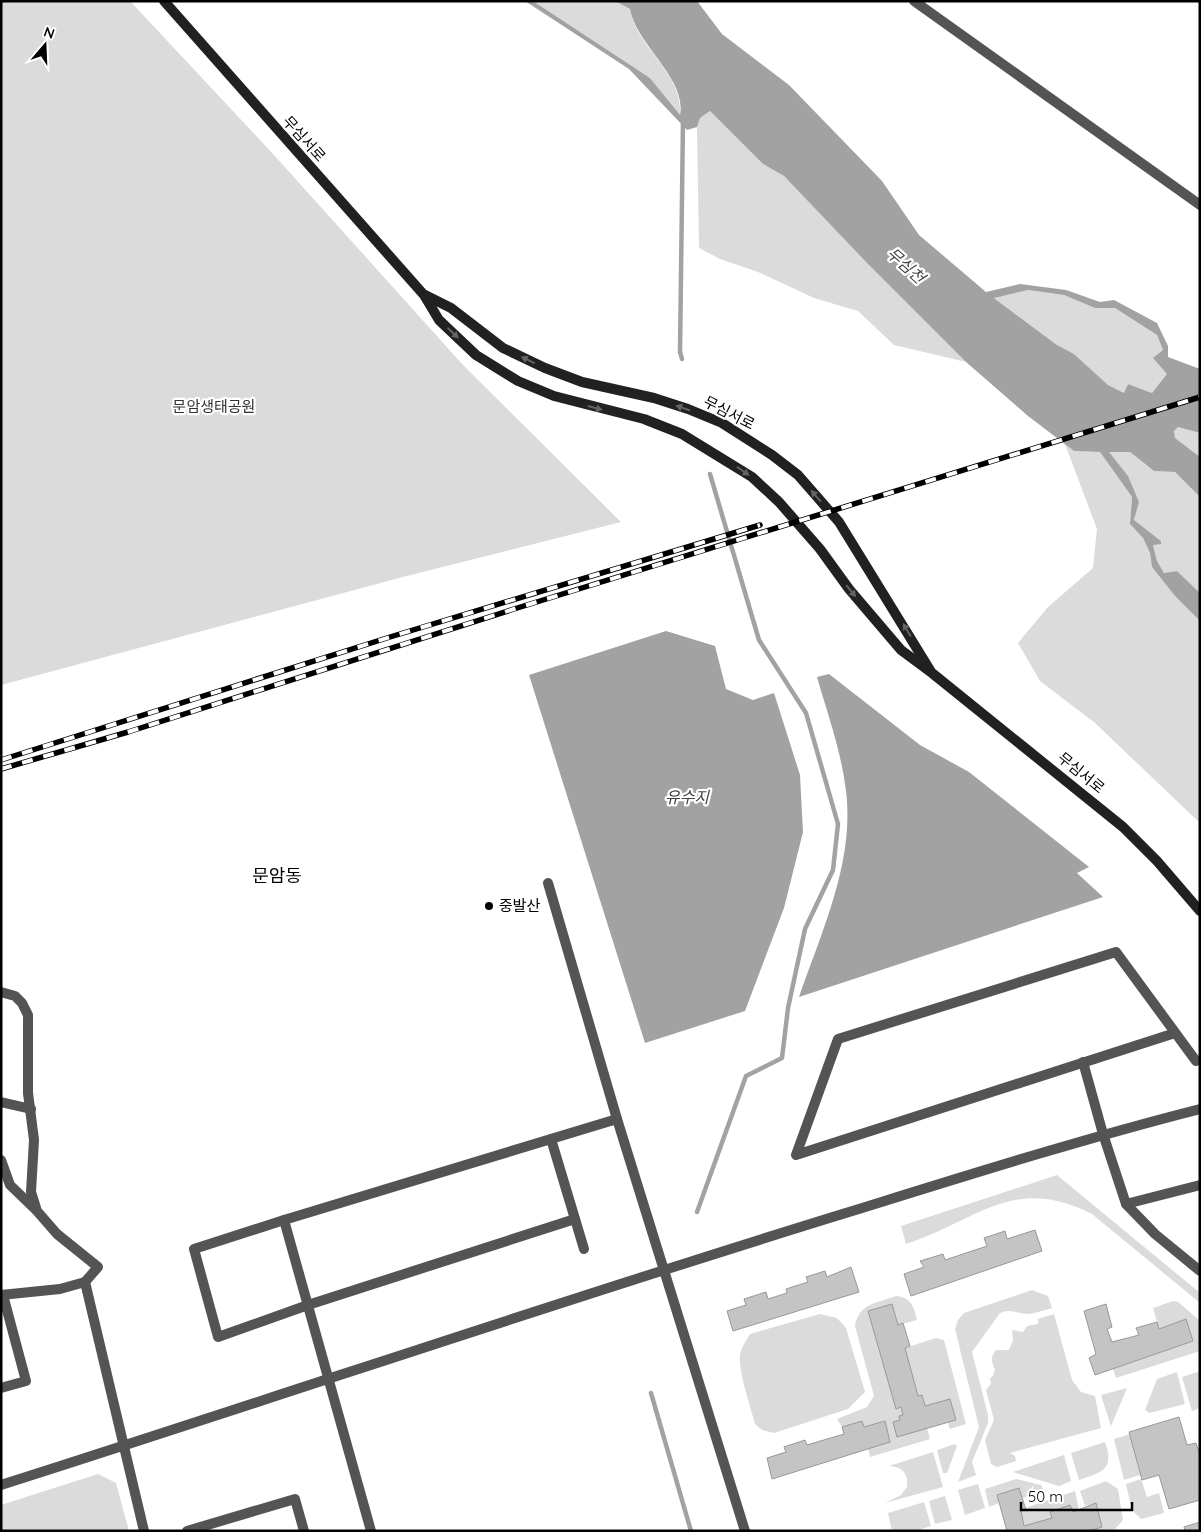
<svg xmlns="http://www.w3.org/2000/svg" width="1201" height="1532" font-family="Quicksand,'Noto Sans KR',sans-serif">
  <rect width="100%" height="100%" fill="#fff"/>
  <g fill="#dbdbdb">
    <path d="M 1,1 L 130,1 L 274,155 L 463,365 L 621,522 L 399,578 L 1,685 Z"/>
    <path d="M 533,1 L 615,1 L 630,9 C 636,48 684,73 680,116 L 650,78 Z"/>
    <path d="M 710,111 L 763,164 L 784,176 L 865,261 L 966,362 L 894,345 L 858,311 L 814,298 L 758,272 L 720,259 L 699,248 L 697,127 L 700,118 Z"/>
    <path d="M 1028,290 L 1064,295 L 1095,308 L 1115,308 L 1157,335 L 1163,350 L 1168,375 L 1152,393 L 1128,384 L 1124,393 L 1108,385 L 1074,354 L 1057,345 L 993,297 Z"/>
    <path d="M 1178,427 L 1200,433 L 1200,457 L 1175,438 L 1174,431 Z"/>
    <path d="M 1065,444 L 1074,451 L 1100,452 L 1132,497 L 1130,524 L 1143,538 L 1150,553 L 1152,567 L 1175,596 L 1200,621 L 1200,823 L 1095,723 L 1040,681 L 1018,643 L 1048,607 L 1093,568 L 1097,529 Z"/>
    <path d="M 1109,452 L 1130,452 L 1154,471 L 1175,472 L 1200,497 L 1200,593 L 1177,571 L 1164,573 L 1157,561 L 1153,545 L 1161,541 L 1134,520 L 1139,501 Z"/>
    <path d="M 1057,1175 L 1200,1293 L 1200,1303 L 1092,1214 C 1013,1174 979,1220 906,1244 L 901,1226 Z"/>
    <path d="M 1032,1290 L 1048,1296 L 1052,1308 C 1044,1310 1036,1313 1028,1314 C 1017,1314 1012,1308 1000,1313 L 972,1352 L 988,1415 L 988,1423 L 972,1462 L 976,1475 L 958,1482 L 979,1427 L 955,1329 L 958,1320 L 964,1313 Z"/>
    <path d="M 896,1296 C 911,1297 914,1307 917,1320 L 898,1325 L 892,1304 L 868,1311 L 896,1408 L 901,1407 L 903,1415 L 897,1437 L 927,1428 L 930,1439 L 870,1457 L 868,1449 L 890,1442 L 885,1421 L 864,1427 L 862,1422 L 842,1427 L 837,1419 L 867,1407 L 874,1396 L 855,1326 C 859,1303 877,1303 896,1296 Z"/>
    <path d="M 1173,1301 L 1178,1302 L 1200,1321 L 1200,1351 L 1116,1378 L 1113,1369 L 1193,1341 L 1186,1319 L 1159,1329 L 1153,1308 Z"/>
    <path d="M 820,1314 L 837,1318 L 846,1328 L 865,1392 L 848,1409 L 774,1433 L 762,1430 L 755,1424 C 751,1408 738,1371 740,1355 C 741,1348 746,1341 750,1334 Z"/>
    <path d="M 1054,1314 L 1072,1380 L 1081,1392 L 1095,1396 L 1101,1428 L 1010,1453 L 1015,1456 L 1016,1461 L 997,1467 L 991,1464 L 985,1440 L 994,1420 L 986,1390 L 991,1384 L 990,1378 L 993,1376 L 995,1369 C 991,1361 990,1358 996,1350 L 1009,1350 L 1013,1340 L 1012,1330 L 1023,1332 L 1027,1326 L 1038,1324 L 1038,1319 Z"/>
    <path d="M 936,1338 L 944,1340 L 966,1424 L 950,1429 L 948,1423 L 956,1420 L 950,1399 L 925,1406 L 922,1395 L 918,1396 L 905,1348 Z"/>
    <path d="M 1200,1371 L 1200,1408 L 1192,1411 L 1182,1377 Z"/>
    <path d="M 1177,1372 L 1185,1404 L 1149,1413 L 1145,1410 L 1157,1379 Z"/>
    <path d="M 1127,1388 L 1111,1426 L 1101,1395 Z"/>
    <path d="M 1130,1434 L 1140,1475 L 1124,1480 L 1114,1439 Z"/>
    <path d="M 1105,1442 C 1115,1470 1102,1472 1079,1480 L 1071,1453 Z"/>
    <path d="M 955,1444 L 957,1446 L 947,1473 L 943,1473 L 937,1450 Z"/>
    <path d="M 933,1452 L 943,1487 L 885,1503 L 901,1495 L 907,1487 C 908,1473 903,1467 889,1466 Z"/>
    <path d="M 1064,1455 L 1071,1481 L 1059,1486 L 1013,1472 Z"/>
    <path d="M 98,1474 L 116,1483 L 129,1531 L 1,1531 L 1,1505 Z"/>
    <path d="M 1016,1479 L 1041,1485 L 1044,1491 L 1022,1498 L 1019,1488 L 997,1495 L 999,1503 L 989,1507 L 985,1489 Z"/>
    <path d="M 1141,1479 L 1147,1497 L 1159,1493 L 1164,1513 L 1141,1519 L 1132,1510 L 1126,1484 Z"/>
    <path d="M 1106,1481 L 1118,1489 L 1123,1520 L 1115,1529 L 1090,1531 L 1102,1527 L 1096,1503 L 1085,1506 L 1080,1491 Z"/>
    <path d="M 978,1484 L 985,1508 L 965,1515 L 958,1490 Z"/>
    <path d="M 1075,1491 L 1079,1510 L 1073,1512 L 1070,1506 L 1050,1512 L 1052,1518 L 1024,1526 L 1021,1511 L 1026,1510 L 1025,1508 Z"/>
    <path d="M 945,1496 L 952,1520 L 935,1524 L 929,1501 Z"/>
    <path d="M 924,1502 L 931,1526 L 915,1531 L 892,1531 L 888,1513 Z"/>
  </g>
  <g fill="#a2a2a2" fill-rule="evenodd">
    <path d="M 525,1 L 533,1 L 650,78 L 680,115 C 687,78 636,45 630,9 L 615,1 L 697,1 L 722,34 L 789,85 L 882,181 L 919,235 L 986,292 L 1020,284 L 1066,290 L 1100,302 L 1114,300 L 1157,323 L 1168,346 L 1168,357 L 1200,369 L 1200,433 L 1178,427 L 1174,431 L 1175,438 L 1200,457 L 1200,497 L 1175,472 L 1154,471 L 1130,452 L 1109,452 L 1128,476 L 1139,502 L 1134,520 L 1161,541 L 1161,544 L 1153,545 L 1157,561 L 1164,573 L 1177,571 L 1200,593 L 1200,621 L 1175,596 L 1152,567 L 1150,553 L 1143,538 L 1130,524 L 1132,497 L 1100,452 L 1074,451 L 1028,416 L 966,362 L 865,261 L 784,176 L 763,164 L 710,111 L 700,118 L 697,127 L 687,130 L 629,69 ZM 1028,290 L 1064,295 L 1095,308 L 1115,308 L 1157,335 L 1163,350 L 1153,358 L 1167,374 L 1152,393 L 1128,384 L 1124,393 L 1108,385 L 1074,354 L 1057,345 L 994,298 Z"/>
    <path d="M 666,631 L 715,646 L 726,689 L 753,700 L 774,693 L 800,775 L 803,832 L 784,908 L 745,1011 L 645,1043 L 529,675 Z"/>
    <path d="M 829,674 L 920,745 L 969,772 L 1089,867 L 1077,873 L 1103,897 L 799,997 C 822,930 857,857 845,784 C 840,748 827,712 817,677 Z"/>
  </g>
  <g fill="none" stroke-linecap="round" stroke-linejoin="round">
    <g stroke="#a2a2a2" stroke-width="4.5">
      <path d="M 682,359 L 680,352 L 683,120"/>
      <path d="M 697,1212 L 746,1076 L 782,1058 L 788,1008 L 805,929 L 833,870 L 838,824 L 806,713 L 759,640 L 710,474"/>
      <path d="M 651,1393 L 691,1531"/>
    </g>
  </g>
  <g fill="#c4c4c4" stroke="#989898">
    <path d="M 1035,1230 L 1042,1251 L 911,1296 L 904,1274 L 924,1267 L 920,1261 L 943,1254 L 945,1260 L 987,1246 L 984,1238 L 1005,1231 L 1007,1239 Z"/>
    <path d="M 851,1267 L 859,1292 L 733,1331 L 727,1311 L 746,1305 L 744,1299 L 766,1292 L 768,1299 L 787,1293 L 786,1289 L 808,1282 L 806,1277 L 825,1271 L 827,1277 Z"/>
    <path d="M 892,1304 L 898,1325 L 903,1323 L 910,1346 L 905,1348 L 918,1396 L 922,1395 L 925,1406 L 950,1399 L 956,1420 L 897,1437 L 893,1422 L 900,1420 L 899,1416 L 903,1415 L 901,1407 L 896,1409 L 868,1311 Z"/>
    <path d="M 1106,1304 L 1112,1327 L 1107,1329 L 1112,1342 L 1139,1335 L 1136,1328 L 1157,1322 L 1159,1329 L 1186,1319 L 1193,1341 L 1095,1375 L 1089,1358 L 1096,1354 L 1084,1311 Z"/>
    <path d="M 1179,1417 L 1187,1445 L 1196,1443 L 1200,1455 L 1200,1500 L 1169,1509 L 1159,1475 L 1142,1480 L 1129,1432 Z"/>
    <path d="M 862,1421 L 864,1427 L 885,1421 L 890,1442 L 772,1479 L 767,1458 L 786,1452 L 784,1447 L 805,1440 L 807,1445 L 844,1434 L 842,1427 Z"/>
    <path d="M 1019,1488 L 1026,1510 L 1021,1511 L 1024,1526 L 1052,1518 L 1050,1512 L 1070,1505 L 1073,1512 L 1096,1503 L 1102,1527 L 1089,1531 L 1007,1531 L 997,1495 Z"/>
    <path d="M 1200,1522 L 1200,1531 L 1185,1531 L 1184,1527 Z"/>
  </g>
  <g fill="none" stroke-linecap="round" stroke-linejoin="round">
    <g stroke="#545454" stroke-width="10">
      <path d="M 914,1 L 1200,205"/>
      <path d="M 548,883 L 617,1119"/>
      <path d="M 1,992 L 15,996 L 22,1003 L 28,1015 L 28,1093 L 34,1140 L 31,1192 L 37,1211 L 57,1234 L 98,1267 L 85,1282"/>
      <path d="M 1175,1033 L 796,1155 L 838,1039 L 1116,952 L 1196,1061"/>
      <path d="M 1083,1062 L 1103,1134 L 1126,1204 L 1155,1234 L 1200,1271"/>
      <path d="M 1,1102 L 31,1109"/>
      <path d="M 551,1139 L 584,1249"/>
      <path d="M 1,1160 L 10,1185 L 36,1210"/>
      <path d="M 1126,1204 L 1200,1185"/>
      <path d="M 284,1220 L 194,1249 L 218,1337 L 308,1305 L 575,1219"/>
      <path d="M 1,1295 L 60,1289 L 85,1282 L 144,1531"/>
      <path d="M 1,1388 L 26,1381 L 3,1295"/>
      <path d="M 1,1485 C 284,1395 565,1299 849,1212 C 965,1176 1082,1139 1200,1109"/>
      <path d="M 187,1531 L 295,1499 L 304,1531"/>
      <path d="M 371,1531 L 284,1220 L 617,1119 L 745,1531"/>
    </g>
    <g stroke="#212121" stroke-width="10">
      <path d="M 164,1 L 424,295 L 439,320 L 476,355 L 518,381 L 554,396 L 644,419 L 682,434 L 752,477 L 779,502 L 820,549 L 849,589 L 901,650 L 932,673 L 1123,827 L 1157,861 L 1200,911"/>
      <path d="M 425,295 L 451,308 L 503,348 L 545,368 L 582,382 L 654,398 L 688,409 L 722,423 L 772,455 L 798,475 L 839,522 L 930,670"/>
    </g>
    <g stroke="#000" stroke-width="5.5">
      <g id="rail">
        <path d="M 1,760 L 390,637 L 760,525"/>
        <path d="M 1,769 L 128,732 L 514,609 L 1200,397"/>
      </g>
    </g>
    <use href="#rail" stroke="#fff" stroke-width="4" stroke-dasharray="11" stroke-linecap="butt"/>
  </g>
  <defs><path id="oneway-solid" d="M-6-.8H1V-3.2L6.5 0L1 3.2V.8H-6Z" transform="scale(1.25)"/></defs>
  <g fill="#646464">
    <use href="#oneway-solid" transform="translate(453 333) rotate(43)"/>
    <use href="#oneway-solid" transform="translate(528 360) rotate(-154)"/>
    <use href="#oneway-solid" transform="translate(595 408) rotate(15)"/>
    <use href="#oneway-solid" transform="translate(683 408) rotate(-161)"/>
    <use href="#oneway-solid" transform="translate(743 471) rotate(35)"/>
    <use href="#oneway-solid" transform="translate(816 496) rotate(-131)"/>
    <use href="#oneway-solid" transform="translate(851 591) rotate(51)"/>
    <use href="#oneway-solid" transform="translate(907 630) rotate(-121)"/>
  </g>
  <circle fill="#000" stroke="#fff" stroke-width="2" cx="489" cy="906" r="5"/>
  <g text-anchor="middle" stroke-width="4.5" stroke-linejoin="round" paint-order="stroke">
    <g font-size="15" fill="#000" stroke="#fff">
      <text transform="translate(304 139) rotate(48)" y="5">무심서로</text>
      <text transform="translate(729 413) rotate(27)" y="5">무심서로</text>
      <text transform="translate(1081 773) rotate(39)" y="5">무심서로</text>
    </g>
    <g font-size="15" fill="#323232" stroke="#fff">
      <text x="214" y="412">문암생태공원</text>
    </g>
    <g font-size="15" fill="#000" stroke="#fff" text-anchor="start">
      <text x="499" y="911">중발산</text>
    </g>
    <g font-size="16" font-style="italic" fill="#434343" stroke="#fff">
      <text transform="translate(906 265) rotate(42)" y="6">무심천</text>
      <text x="687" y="803">유수지</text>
    </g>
    <g font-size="18" fill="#000" stroke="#fff">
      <text x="277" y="882">문암동</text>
    </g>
  </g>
  <rect width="1201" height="1532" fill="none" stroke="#000000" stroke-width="5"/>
  <g transform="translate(45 45) rotate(19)" stroke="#ffffff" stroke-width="4" paint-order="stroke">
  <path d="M0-4L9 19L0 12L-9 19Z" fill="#000000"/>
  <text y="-8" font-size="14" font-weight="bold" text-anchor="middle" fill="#000000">N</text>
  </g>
  <path d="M1021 1502v8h111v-8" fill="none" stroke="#000000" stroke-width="2.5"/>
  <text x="1028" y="1502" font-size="15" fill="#000000" stroke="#ffffff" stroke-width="4" paint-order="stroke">50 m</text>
</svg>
